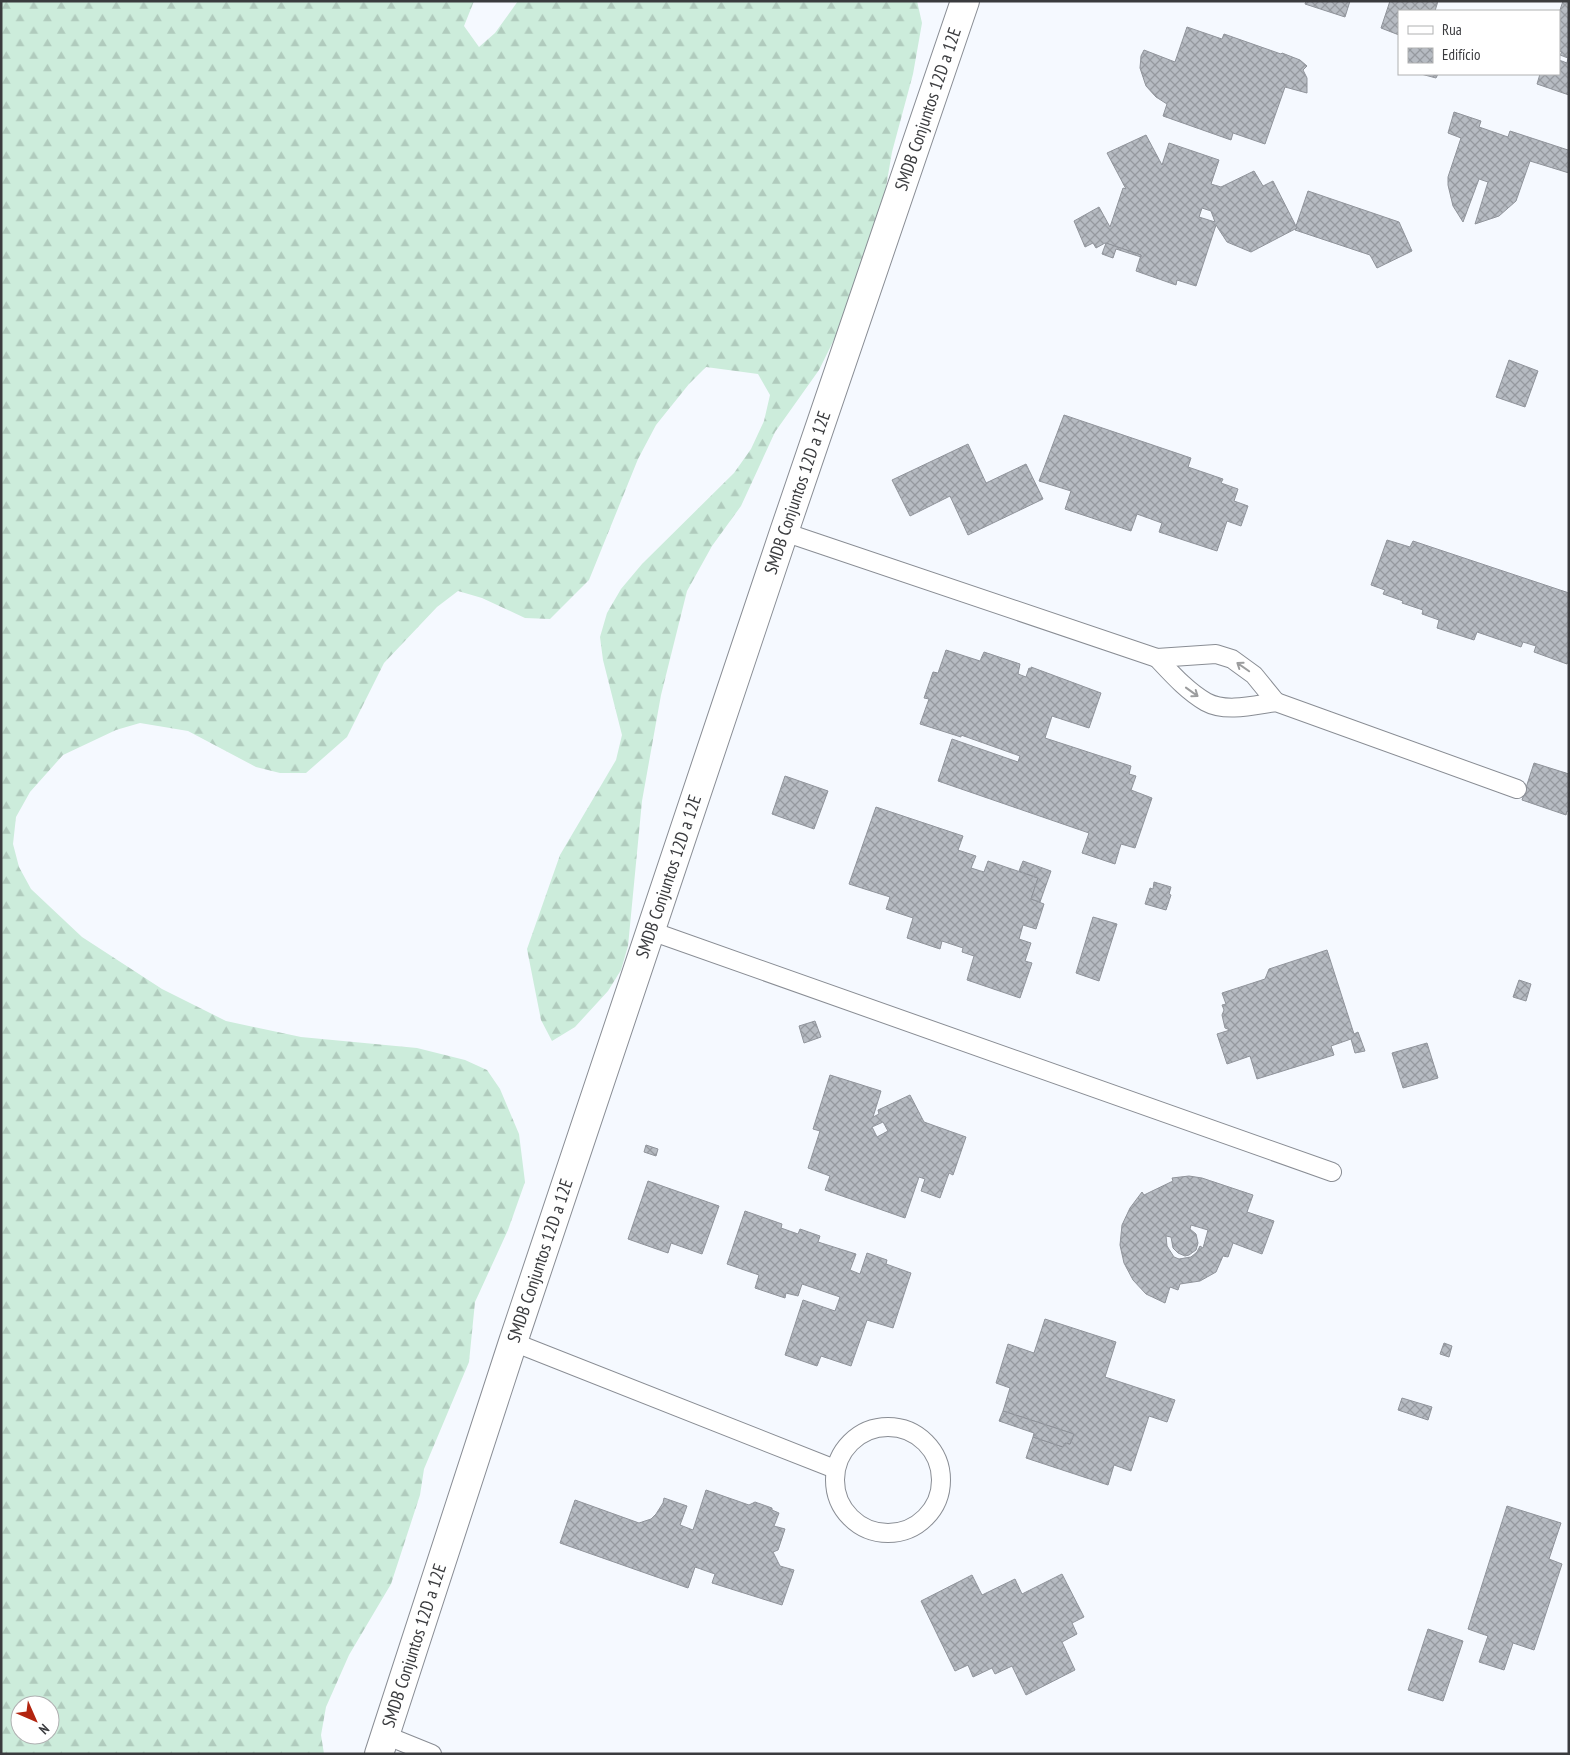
<svg xmlns="http://www.w3.org/2000/svg" width="1570" height="1755" font-family="'PT Sans Narrow',sans-serif">
  <defs>
    <pattern id="forest-firs" width="22" height="20" patternUnits="userSpaceOnUse" patternTransform="scale(1.25)"><rect width="22" height="20" fill="#ccecdb"/><path d="M5 1l3.5 6h-7zM16 11l3.5 6h-7z" fill="#b0cbbd"/></pattern>
    <pattern id="building-cross-hatch" width="8" height="8" patternUnits="userSpaceOnUse" patternTransform="scale(1.25)"><rect width="8" height="8" fill="#b6bbc2"/><path d="M0 0l8 8M0 8l8-8" fill="none" stroke="#95999f"/></pattern>
  </defs>
  <rect width="100%" height="100%" fill="#f5f9ff"/>
  <path fill="url(#forest-firs)" fill-rule="evenodd" d="M 1,1 L 474,1 L 464,26 L 479,47 L 495,33 L 518,1 L 917,1 L 922,23 L 913,74 L 892,152 L 875,251 L 864,279 L 819,370 L 775,432 L 741,506 L 712,546 L 687,591 L 661,695 L 642,801 L 628,946 L 621,970 L 608,991 L 575,1027 L 552,1041 L 541,1020 L 527,949 L 560,855 L 616,760 L 622,735 L 603,660 L 600,637 L 607,613 L 621,589 L 642,564 L 734,473 L 751,449 L 764,421 L 770,395 L 758,374 L 706,367 L 689,384 L 656,425 L 638,459 L 589,580 L 550,619 L 525,618 L 482,598 L 458,591 L 437,607 L 384,663 L 347,737 L 306,773 L 280,773 L 256,767 L 188,731 L 140,723 L 116,730 L 63,755 L 30,792 L 16,817 L 13,844 L 19,867 L 31,889 L 82,937 L 162,989 L 226,1021 L 301,1037 L 417,1048 L 465,1060 L 487,1070 L 500,1089 L 519,1134 L 525,1182 L 508,1230 L 475,1302 L 469,1362 L 424,1469 L 420,1495 L 391,1584 L 349,1655 L 326,1707 L 321,1735 L 324,1754 L 1,1754 ZM 20,1705 L 50,1705 L 50,1735 L 20,1735 Z"/>
  <g fill="url(#building-cross-hatch)" stroke="#90949b" fill-rule="evenodd">
    <path d="M 1306,1 L 1350,1 L 1345,17 L 1305,4 Z"/>
    <path d="M 1390,1 L 1438,1 L 1435,11 L 1399,11 L 1399,35 L 1381,28 Z"/>
    <path d="M 1563,1 L 1569,1 L 1569,95 L 1537,84 L 1540,74 L 1559,74 L 1559,60 L 1567,63 L 1568,58 L 1560,55 L 1562,52 L 1559,51 L 1559,13 Z"/>
    <path d="M 1187,27 L 1222,39 L 1224,34 L 1281,54 L 1282,53 L 1300,60 L 1307,66 L 1303,70 L 1307,78 L 1307,93 L 1285,87 L 1265,144 L 1233,133 L 1231,140 L 1163,116 L 1167,104 L 1156,97 L 1146,86 L 1140,68 L 1141,56 L 1144,50 L 1175,62 Z"/>
    <path d="M 1421,74 L 1438,74 L 1436,78 Z"/>
    <path d="M 1454,112 L 1481,121 L 1479,127 L 1508,137 L 1510,131 L 1568,150 L 1569,148 L 1569,173 L 1530,161 L 1516,201 L 1499,216 L 1475,224 L 1488,182 L 1479,179 L 1463,222 L 1453,206 L 1448,185 L 1448,177 L 1461,138 L 1448,133 Z"/>
    <path d="M 1146,135 L 1162,165 L 1169,143 L 1219,160 L 1211,184 L 1221,187 L 1254,171 L 1263,186 L 1273,181 L 1297,228 L 1251,252 L 1227,242 L 1216,225 L 1196,286 L 1177,280 L 1176,285 L 1136,271 L 1141,255 L 1105,243 L 1096,248 L 1093,243 L 1085,247 L 1074,221 L 1099,207 L 1110,227 L 1123,188 L 1126,189 L 1107,153 ZM 1202,208 L 1211,211 L 1215,222 L 1199,217 Z"/>
    <path d="M 1308,191 L 1399,222 L 1412,251 L 1377,268 L 1370,255 L 1295,230 L 1297,228 L 1296,226 Z"/>
    <path d="M 1106,243 L 1141,255 L 1141,257 L 1116,249 L 1113,258 L 1102,254 Z"/>
    <path d="M 1509,360 L 1538,371 L 1525,407 L 1496,397 Z"/>
    <path d="M 1064,415 L 1191,458 L 1188,467 L 1223,479 L 1221,483 L 1238,489 L 1234,501 L 1248,506 L 1241,526 L 1227,521 L 1217,551 L 1159,532 L 1162,523 L 1137,514 L 1131,531 L 1065,509 L 1071,491 L 1039,481 Z"/>
    <path d="M 968,444 L 986,483 L 1026,464 L 1043,499 L 968,535 L 950,496 L 910,516 L 892,480 Z"/>
    <path d="M 1387,540 L 1410,547 L 1413,541 L 1569,593 L 1569,660 L 1567,664 L 1534,652 L 1536,646 L 1523,642 L 1521,647 L 1477,632 L 1474,640 L 1437,628 L 1439,620 L 1422,614 L 1423,610 L 1402,603 L 1403,601 L 1383,594 L 1385,590 L 1371,585 Z"/>
    <path d="M 946,650 L 980,661 L 984,652 L 1020,664 L 1018,674 L 1026,677 L 1029,668 L 1031,669 L 1031,667 L 1101,693 L 1089,728 L 1052,716 L 1045,738 L 1131,766 L 1129,774 L 1136,776 L 1131,790 L 1152,798 L 1135,848 L 1121,844 L 1115,864 L 1082,853 L 1089,833 L 938,781 L 952,739 L 1018,762 L 1020,756 L 961,735 L 961,737 L 920,724 L 929,699 L 924,698 L 933,672 L 938,673 Z"/>
    <path d="M 1534,763 L 1569,774 L 1569,812 L 1567,811 L 1566,815 L 1522,800 Z"/>
    <path d="M 785,776 L 828,791 L 814,829 L 772,814 Z"/>
    <path d="M 876,807 L 963,836 L 958,850 L 976,856 L 971,868 L 984,872 L 988,861 L 1038,878 L 1031,899 L 1044,904 L 1036,929 L 1023,925 L 1019,939 L 1031,943 L 1025,961 L 1032,963 L 1020,998 L 967,980 L 974,956 L 962,952 L 963,948 L 942,941 L 940,949 L 907,938 L 913,918 L 886,909 L 890,897 L 849,884 Z"/>
    <path d="M 1023,861 L 1051,871 L 1040,902 L 1031,899 L 1038,878 L 1019,871 Z"/>
    <path d="M 1154,882 L 1171,887 L 1169,894 L 1171,895 L 1166,910 L 1145,904 L 1150,888 L 1153,889 Z"/>
    <path d="M 1093,917 L 1117,924 L 1099,981 L 1076,973 Z"/>
    <path d="M 1327,950 L 1354,1034 L 1358,1032 L 1365,1051 L 1355,1053 L 1351,1039 L 1331,1046 L 1334,1055 L 1257,1079 L 1250,1056 L 1227,1064 L 1217,1034 L 1230,1030 L 1225,1028 L 1222,1015 L 1224,1010 L 1222,1005 L 1226,1004 L 1222,993 L 1265,979 L 1269,969 Z"/>
    <path d="M 1519,980 L 1531,984 L 1526,1001 L 1513,997 Z"/>
    <path d="M 815,1021 L 821,1037 L 804,1043 L 799,1026 Z"/>
    <path d="M 1427,1043 L 1438,1078 L 1403,1088 L 1392,1053 Z"/>
    <path d="M 830,1075 L 881,1091 L 873,1117 L 879,1114 L 878,1110 L 910,1095 L 924,1122 L 966,1137 L 953,1175 L 949,1173 L 940,1198 L 921,1191 L 925,1179 L 919,1177 L 905,1218 L 825,1190 L 830,1176 L 808,1168 L 820,1131 L 813,1129 ZM 883,1122 L 888,1131 L 877,1137 L 872,1127 Z"/>
    <path d="M 646,1145 L 658,1149 L 656,1156 L 644,1152 Z"/>
    <path d="M 1189,1176 L 1202,1178 L 1253,1195 L 1247,1212 L 1274,1221 L 1262,1254 L 1233,1243 L 1228,1257 L 1223,1256 L 1216,1272 L 1200,1281 L 1180,1284 L 1178,1290 L 1170,1287 L 1165,1303 L 1146,1294 L 1133,1280 L 1124,1263 L 1120,1245 L 1122,1225 L 1130,1208 L 1142,1192 L 1144,1195 L 1173,1181 L 1172,1178 ZM 1191,1225 L 1208,1230 L 1203,1248 L 1200,1246 L 1197,1252 L 1191,1257 L 1179,1259 L 1174,1257 L 1167,1246 L 1166,1236 L 1171,1237 L 1173,1248 L 1178,1253 L 1185,1256 L 1189,1255 L 1196,1250 L 1198,1243 L 1196,1234 L 1190,1229 Z"/>
    <path d="M 648,1181 L 719,1206 L 702,1254 L 671,1243 L 668,1253 L 628,1239 Z"/>
    <path d="M 745,1211 L 782,1224 L 781,1228 L 798,1234 L 800,1229 L 820,1236 L 818,1242 L 856,1254 L 850,1270 L 860,1274 L 867,1253 L 887,1260 L 886,1264 L 911,1273 L 893,1328 L 867,1320 L 851,1366 L 821,1356 L 817,1366 L 785,1355 L 803,1300 L 835,1311 L 840,1297 L 802,1284 L 798,1296 L 786,1293 L 785,1298 L 755,1288 L 759,1275 L 727,1264 Z"/>
    <path d="M 1045,1319 L 1116,1342 L 1105,1377 L 1175,1400 L 1167,1422 L 1149,1416 L 1131,1471 L 1114,1465 L 1108,1485 L 1026,1458 L 1033,1437 L 1063,1447 L 1065,1443 L 1070,1444 L 1074,1434 L 1003,1411 L 1010,1388 L 996,1383 L 1008,1344 L 1034,1353 Z"/>
    <path d="M 1444,1343 L 1452,1346 L 1449,1357 L 1440,1354 Z"/>
    <path d="M 1402,1398 L 1432,1407 L 1428,1420 L 1398,1410 Z"/>
    <path d="M 1003,1411 L 1074,1434 L 1070,1444 L 1065,1443 L 1063,1447 L 1033,1437 L 1034,1433 L 999,1421 Z"/>
    <path d="M 706,1490 L 749,1505 L 755,1502 L 772,1508 L 772,1510 L 779,1513 L 774,1526 L 785,1529 L 778,1550 L 773,1552 L 780,1566 L 794,1570 L 782,1605 L 712,1583 L 715,1574 L 695,1567 L 688,1588 L 560,1543 L 575,1500 L 639,1523 L 651,1519 L 656,1514 L 663,1503 L 664,1498 L 687,1506 L 680,1525 L 693,1530 Z"/>
    <path d="M 1507,1506 L 1561,1523 L 1549,1559 L 1562,1564 L 1534,1650 L 1513,1643 L 1504,1670 L 1479,1662 L 1488,1636 L 1468,1629 Z"/>
    <path d="M 1062,1574 L 1084,1617 L 1072,1623 L 1077,1634 L 1062,1642 L 1075,1670 L 1026,1695 L 1012,1666 L 995,1674 L 992,1668 L 973,1677 L 968,1665 L 955,1671 L 921,1601 L 972,1575 L 982,1595 L 1015,1579 L 1022,1594 Z"/>
    <path d="M 1428,1629 L 1463,1641 L 1443,1701 L 1408,1690 Z"/>
  </g>
  <g fill="none" stroke-linecap="round" stroke-linejoin="round">
    <g stroke="#898d94" stroke-width="20">
      <g id="service">
        <path d="M 784,532 L 1157,658 L 1216,654 L 1232,659 L 1254,675 L 1276,702"/>
        <path d="M 1157,658 C 1172,674 1187,691 1206,702 C 1226,713 1255,705 1276,702 L 1517,789"/>
        <path d="M 651,931 L 1332,1172"/>
        <path d="M 513,1342 L 835,1469"/>
        <circle cx="888" cy="1480" r="53"/>
        <path d="M 385,1735 L 432,1754"/>
      </g>
    </g>
    <g stroke="#898d94" stroke-width="30">
      <g id="minor">
        <path id="s1" d="M 379,1754 L 513,1342 L 784,532 L 965,1"/>
      </g>
    </g>
    <use href="#service" stroke="#fff" stroke-width="18"/>
    <use href="#minor" stroke="#fff" stroke-width="28"/>
  </g>
  <defs><path id="oneway-shaft" d="M-6 0H5M1.5-3L5.5 0L1.5 3" fill="none" stroke-width="1.6" stroke-linecap="round" stroke-linejoin="round" transform="scale(1.25)"/></defs>
  <g stroke="#9c9d9e">
    <use href="#oneway-shaft" transform="translate(1243 667) rotate(-145)"/>
    <use href="#oneway-shaft" transform="translate(1192 692) rotate(36)"/>
  </g>
  <g text-anchor="middle" stroke-width="4" stroke-linejoin="round" paint-order="stroke">
    <g font-size="18" fill="#3a3b3e" stroke="#fff">
      <text dy="6" stroke="none"><textPath href="#s1" startOffset="1734">SMDB Conjuntos 12D a 12E</textPath></text>
      <text dy="6" stroke="none"><textPath href="#s1" startOffset="1329">SMDB Conjuntos 12D a 12E</textPath></text>
      <text dy="6" stroke="none"><textPath href="#s1" startOffset="924">SMDB Conjuntos 12D a 12E</textPath></text>
      <text dy="6" stroke="none"><textPath href="#s1" startOffset="519">SMDB Conjuntos 12D a 12E</textPath></text>
      <text dy="6" stroke="none"><textPath href="#s1" startOffset="114">SMDB Conjuntos 12D a 12E</textPath></text>
    </g>
  </g>
  <rect width="1570" height="1755" fill="none" stroke="#3a3b3e" stroke-width="5"/>
  <rect x="1398" y="10" width="162" height="65" fill="#ffffff" stroke="#b0b1b2"/>
  <rect x="1408" y="26" width="25" height="8" fill="#ffffff" stroke="#b0b1b2"/>
  <text x="1442" y="35" font-size="15" fill="#3a3b3e">Rua</text>
  <rect x="1408" y="48" width="25" height="15" fill="url(#building-cross-hatch)" stroke="#b0b1b2"/>
  <text x="1442" y="60" font-size="15" fill="#3a3b3e">Edifício</text>
  <g transform="translate(35 1720) rotate(135)"><circle r="24" fill="#ffffff" stroke="#b0b1b2"/>
  <path d="M0-4L9 19L0 12L-9 19Z" fill="#b2240f"/>
  <text y="-8" font-size="14" font-weight="bold" text-anchor="middle" fill="#3a3b3e">N</text>
  </g>
</svg>
